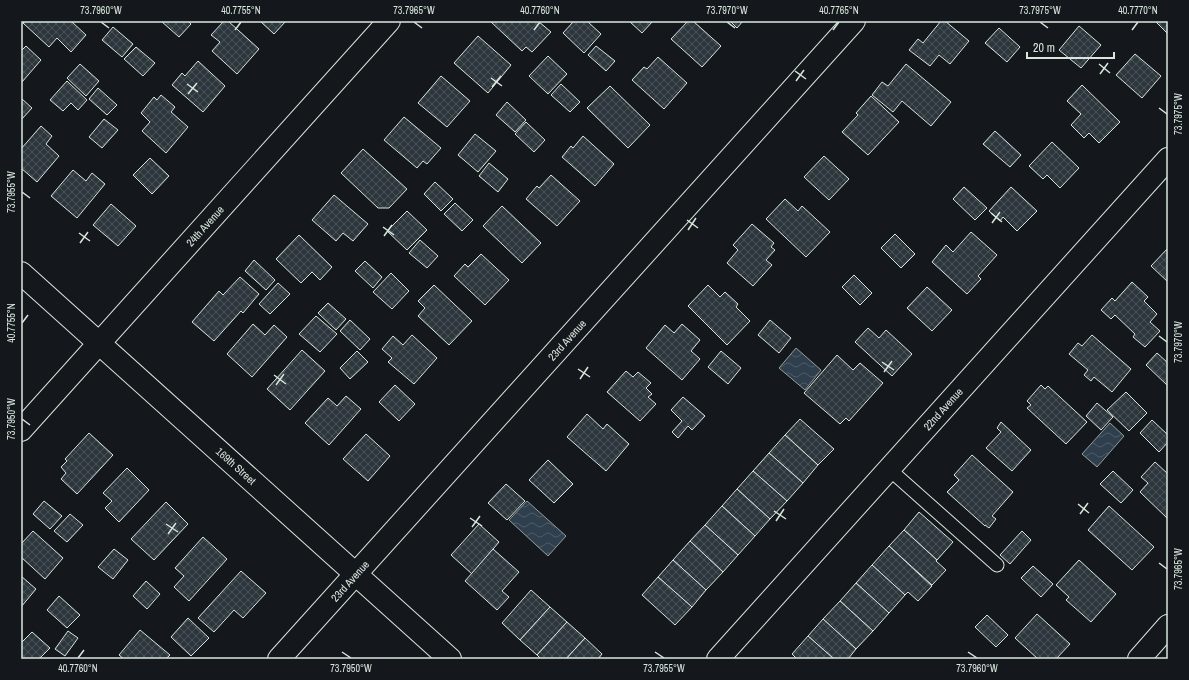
<svg xmlns="http://www.w3.org/2000/svg" width="1189" height="680" font-family="'Archivo Narrow',sans-serif">
  <defs>
    <pattern id="water-waves" width="16" height="10" patternUnits="userSpaceOnUse"><rect width="16" height="10" fill="#2f3f4d"/><path d="M0 5q4-4 8 0t8 0" fill="none" stroke="#4c5b66"/></pattern>
    <pattern id="building-cross-hatch" width="8" height="8" patternUnits="userSpaceOnUse"><rect width="8" height="8" fill="#2c363c"/><path d="M0 0l8 8M0 8l8-8" fill="none" stroke="#4a5358"/></pattern>
  </defs>
  <rect width="100%" height="100%" fill="#14181c"/>
  <g fill="url(#water-waves)" stroke="#939e99">
    <path d="M 796,348 L 821,370 L 805,390 L 779,368 Z"/>
    <path d="M 1110,423 L 1124,436 L 1097,467 L 1082,454 Z"/>
    <path d="M 527,501 L 566,536 L 548,556 L 509,520 Z"/>
  </g>
  <g fill="url(#building-cross-hatch)" stroke="#d8e6dc">
    <path d="M 25,21 L 71,21 L 86,35 L 71,52 L 57,38 L 49,47 L 23,23 Z"/>
    <path d="M 161,21 L 188,21 L 191,24 L 179,37 Z"/>
    <path d="M 224,21 L 228,21 L 259,49 L 237,74 L 212,51 L 220,42 L 211,35 Z"/>
    <path d="M 260,21 L 286,21 L 274,34 Z"/>
    <path d="M 490,21 L 538,21 L 551,32 L 532,52 L 526,47 L 522,51 Z"/>
    <path d="M 574,21 L 587,21 L 601,34 L 584,53 L 563,33 Z"/>
    <path d="M 629,21 L 653,21 L 642,33 Z"/>
    <path d="M 688,21 L 693,21 L 721,46 L 702,67 L 671,39 Z"/>
    <path d="M 730,21 L 743,21 L 737,28 Z"/>
    <path d="M 941,21 L 945,21 L 969,41 L 950,64 L 939,55 L 930,66 L 909,50 L 918,39 L 923,43 Z"/>
    <path d="M 1155,21 L 1168,21 L 1168,34 Z"/>
    <path d="M 1079,26 L 1101,45 L 1081,68 L 1059,50 Z"/>
    <path d="M 113,27 L 133,44 L 122,57 L 102,40 Z"/>
    <path d="M 999,28 L 1020,47 L 1007,62 L 985,43 Z"/>
    <path d="M 478,36 L 511,65 L 488,93 L 454,63 Z"/>
    <path d="M 26,46 L 41,60 L 22,82 L 21,80 L 21,51 Z"/>
    <path d="M 596,46 L 615,61 L 606,71 L 588,55 Z"/>
    <path d="M 136,47 L 155,63 L 143,76 L 124,59 Z"/>
    <path d="M 1135,54 L 1161,76 L 1142,98 L 1116,75 Z"/>
    <path d="M 548,56 L 567,74 L 548,94 L 529,76 Z"/>
    <path d="M 658,57 L 687,83 L 664,109 L 632,80 L 644,67 L 647,69 Z"/>
    <path d="M 198,61 L 225,86 L 203,112 L 172,85 L 182,73 L 185,76 Z"/>
    <path d="M 80,64 L 99,81 L 86,96 L 67,78 Z"/>
    <path d="M 906,64 L 951,102 L 931,126 L 902,101 L 893,112 L 872,95 L 882,82 L 888,86 Z"/>
    <path d="M 441,76 L 470,101 L 447,127 L 418,103 Z"/>
    <path d="M 67,81 L 87,100 L 78,110 L 71,103 L 63,111 L 50,100 Z"/>
    <path d="M 561,84 L 580,102 L 570,112 L 551,95 Z"/>
    <path d="M 1082,85 L 1120,122 L 1099,143 L 1089,133 L 1084,138 L 1071,125 L 1081,114 L 1067,101 Z"/>
    <path d="M 610,86 L 650,125 L 628,148 L 587,108 Z"/>
    <path d="M 98,88 L 117,105 L 107,115 L 89,99 Z"/>
    <path d="M 161,95 L 175,107 L 171,112 L 188,127 L 166,153 L 142,131 L 150,122 L 141,113 L 154,97 L 157,100 Z"/>
    <path d="M 871,96 L 899,122 L 868,155 L 842,132 L 858,115 L 856,113 Z"/>
    <path d="M 21,98 L 32,108 L 21,120 Z"/>
    <path d="M 507,102 L 526,120 L 515,132 L 496,115 Z"/>
    <path d="M 404,117 L 441,148 L 427,164 L 423,161 L 417,168 L 384,140 Z"/>
    <path d="M 104,119 L 118,130 L 102,148 L 89,137 Z"/>
    <path d="M 526,122 L 545,140 L 534,152 L 515,134 Z"/>
    <path d="M 41,126 L 52,136 L 46,144 L 59,156 L 37,182 L 21,168 L 21,149 Z"/>
    <path d="M 995,131 L 1021,155 L 1010,167 L 983,144 Z"/>
    <path d="M 475,134 L 496,151 L 478,172 L 458,155 Z"/>
    <path d="M 583,136 L 614,164 L 595,186 L 562,157 L 571,146 L 573,148 Z"/>
    <path d="M 1052,142 L 1079,168 L 1060,188 L 1047,175 L 1043,179 L 1029,166 Z"/>
    <path d="M 363,149 L 407,189 L 389,208 L 378,208 L 341,173 Z"/>
    <path d="M 824,156 L 849,179 L 829,200 L 804,177 Z"/>
    <path d="M 150,158 L 169,176 L 152,194 L 133,175 Z"/>
    <path d="M 489,163 L 508,179 L 498,192 L 479,176 Z"/>
    <path d="M 73,170 L 86,181 L 92,173 L 105,184 L 77,218 L 51,196 Z"/>
    <path d="M 551,175 L 580,201 L 557,226 L 526,199 L 537,186 L 539,188 Z"/>
    <path d="M 435,182 L 453,199 L 441,211 L 424,194 Z"/>
    <path d="M 964,187 L 987,208 L 975,220 L 953,199 Z"/>
    <path d="M 1011,187 L 1037,211 L 1017,231 L 1003,217 L 1000,221 L 989,211 Z"/>
    <path d="M 334,195 L 368,224 L 353,241 L 343,233 L 336,241 L 312,220 Z"/>
    <path d="M 785,199 L 798,211 L 802,206 L 830,232 L 806,257 L 766,219 Z"/>
    <path d="M 455,203 L 473,220 L 462,231 L 444,214 Z"/>
    <path d="M 111,204 L 136,226 L 118,246 L 93,225 Z"/>
    <path d="M 502,206 L 541,243 L 522,263 L 483,226 Z"/>
    <path d="M 407,211 L 427,230 L 407,250 L 387,231 Z"/>
    <path d="M 752,224 L 774,243 L 771,247 L 775,250 L 766,260 L 772,265 L 753,286 L 727,263 L 738,250 L 733,245 Z"/>
    <path d="M 971,232 L 997,255 L 978,276 L 981,279 L 967,294 L 932,262 L 946,245 L 953,252 Z"/>
    <path d="M 895,234 L 915,254 L 901,268 L 881,248 Z"/>
    <path d="M 299,235 L 332,267 L 320,280 L 312,272 L 301,283 L 276,259 Z"/>
    <path d="M 420,240 L 438,256 L 427,268 L 409,253 Z"/>
    <path d="M 1168,248 L 1168,282 L 1151,266 Z"/>
    <path d="M 481,254 L 509,280 L 485,305 L 454,276 L 465,264 L 468,267 Z"/>
    <path d="M 254,260 L 275,280 L 266,290 L 245,271 Z"/>
    <path d="M 365,261 L 382,277 L 373,288 L 355,271 Z"/>
    <path d="M 391,273 L 409,291 L 392,309 L 373,292 Z"/>
    <path d="M 854,275 L 872,293 L 860,305 L 842,287 Z"/>
    <path d="M 240,277 L 259,294 L 243,313 L 241,311 L 214,341 L 192,322 L 219,291 L 223,295 Z"/>
    <path d="M 1132,282 L 1148,297 L 1144,301 L 1157,314 L 1150,322 L 1160,331 L 1145,347 L 1133,337 L 1135,334 L 1115,315 L 1111,319 L 1101,310 L 1112,298 L 1115,301 Z"/>
    <path d="M 278,283 L 290,294 L 270,314 L 259,304 Z"/>
    <path d="M 434,285 L 472,321 L 449,345 L 418,316 L 425,308 L 418,301 Z"/>
    <path d="M 708,285 L 720,297 L 725,292 L 738,304 L 736,307 L 750,321 L 727,345 L 688,306 Z"/>
    <path d="M 927,287 L 952,310 L 932,331 L 907,308 Z"/>
    <path d="M 328,303 L 346,319 L 336,330 L 318,313 Z"/>
    <path d="M 316,316 L 337,334 L 320,352 L 299,334 Z"/>
    <path d="M 350,320 L 370,339 L 360,350 L 340,331 Z"/>
    <path d="M 770,320 L 791,338 L 779,353 L 758,335 Z"/>
    <path d="M 253,324 L 265,335 L 274,325 L 287,337 L 252,377 L 227,354 Z"/>
    <path d="M 682,324 L 700,340 L 691,351 L 700,359 L 682,380 L 646,348 L 665,325 L 674,333 Z"/>
    <path d="M 868,328 L 879,338 L 886,330 L 912,354 L 892,376 L 855,342 Z"/>
    <path d="M 412,335 L 437,358 L 414,384 L 388,362 L 392,358 L 382,349 L 393,336 L 403,345 Z"/>
    <path d="M 1092,335 L 1131,369 L 1112,392 L 1094,377 L 1091,381 L 1084,375 L 1088,370 L 1069,354 L 1078,343 L 1082,346 Z"/>
    <path d="M 302,350 L 325,371 L 290,410 L 267,389 Z"/>
    <path d="M 357,351 L 368,362 L 350,379 L 340,368 Z"/>
    <path d="M 721,351 L 741,368 L 728,384 L 708,367 Z"/>
    <path d="M 1157,353 L 1168,363 L 1168,386 L 1146,365 Z"/>
    <path d="M 837,355 L 853,370 L 860,363 L 883,383 L 849,421 L 846,418 L 840,424 L 804,393 Z"/>
    <path d="M 626,371 L 633,377 L 638,372 L 651,383 L 646,388 L 652,394 L 648,397 L 656,404 L 640,421 L 607,392 Z"/>
    <path d="M 395,385 L 415,404 L 399,421 L 379,402 Z"/>
    <path d="M 1041,385 L 1045,389 L 1048,386 L 1087,422 L 1066,444 L 1027,408 L 1031,405 L 1027,401 Z"/>
    <path d="M 1126,392 L 1147,413 L 1129,431 L 1107,410 Z"/>
    <path d="M 346,396 L 361,409 L 329,445 L 305,423 L 328,398 L 337,406 Z"/>
    <path d="M 683,397 L 705,416 L 692,430 L 688,426 L 678,438 L 672,432 L 682,421 L 671,410 Z"/>
    <path d="M 1097,403 L 1113,417 L 1101,430 L 1086,416 Z"/>
    <path d="M 587,414 L 603,429 L 607,424 L 629,444 L 606,471 L 567,437 Z"/>
    <path d="M 800,419 L 834,449 L 818,465 L 785,435 Z"/>
    <path d="M 1152,420 L 1168,435 L 1168,442 L 1159,452 L 1140,433 Z"/>
    <path d="M 1001,422 L 1031,450 L 1012,471 L 986,448 L 1001,432 L 997,428 Z"/>
    <path d="M 89,433 L 113,455 L 77,494 L 61,479 L 66,473 L 61,467 L 67,461 L 65,459 Z"/>
    <path d="M 366,434 L 390,456 L 368,481 L 343,459 Z"/>
    <path d="M 785,435 L 818,465 L 803,483 L 769,453 Z"/>
    <path d="M 769,453 L 803,483 L 787,501 L 753,471 Z"/>
    <path d="M 972,455 L 1013,492 L 992,516 L 996,519 L 989,528 L 985,525 L 985,526 L 947,492 L 959,480 L 954,475 Z"/>
    <path d="M 548,460 L 573,484 L 554,503 L 529,480 Z"/>
    <path d="M 1155,462 L 1168,474 L 1168,519 L 1140,492 L 1148,483 L 1141,477 Z"/>
    <path d="M 127,468 L 149,490 L 119,522 L 105,508 L 112,501 L 103,493 Z"/>
    <path d="M 753,471 L 787,501 L 770,519 L 737,489 Z"/>
    <path d="M 1113,471 L 1133,490 L 1121,503 L 1100,484 Z"/>
    <path d="M 506,484 L 525,501 L 507,520 L 488,503 Z"/>
    <path d="M 737,489 L 770,519 L 755,536 L 722,506 Z"/>
    <path d="M 44,501 L 62,516 L 50,529 L 33,514 Z"/>
    <path d="M 166,502 L 188,524 L 154,560 L 131,539 Z"/>
    <path d="M 722,506 L 755,536 L 738,555 L 705,525 Z"/>
    <path d="M 1109,506 L 1154,547 L 1132,570 L 1088,530 Z"/>
    <path d="M 919,512 L 953,542 L 937,560 L 904,530 Z"/>
    <path d="M 70,514 L 83,525 L 67,542 L 54,531 Z"/>
    <path d="M 479,524 L 499,542 L 472,574 L 451,555 Z"/>
    <path d="M 705,525 L 738,555 L 723,572 L 690,541 Z"/>
    <path d="M 904,530 L 937,560 L 936,561 L 946,570 L 932,585 L 889,546 Z"/>
    <path d="M 33,531 L 63,558 L 45,579 L 21,557 L 21,544 Z"/>
    <path d="M 1022,531 L 1031,540 L 1010,564 L 1000,555 Z"/>
    <path d="M 203,537 L 227,559 L 189,601 L 174,587 L 184,576 L 175,568 Z"/>
    <path d="M 690,541 L 723,572 L 706,590 L 673,560 Z"/>
    <path d="M 889,546 L 932,586 L 918,601 L 908,592 L 905,595 L 872,565 Z"/>
    <path d="M 114,549 L 128,560 L 113,579 L 98,567 Z"/>
    <path d="M 493,549 L 519,572 L 502,591 L 509,597 L 497,610 L 465,581 Z"/>
    <path d="M 673,560 L 706,590 L 692,607 L 658,577 Z"/>
    <path d="M 1079,560 L 1116,594 L 1091,622 L 1066,600 L 1069,597 L 1056,585 Z"/>
    <path d="M 872,565 L 905,595 L 889,613 L 856,583 Z"/>
    <path d="M 1033,566 L 1053,584 L 1041,597 L 1021,578 Z"/>
    <path d="M 241,571 L 266,593 L 243,618 L 234,610 L 214,632 L 198,618 Z"/>
    <path d="M 21,576 L 36,589 L 21,607 Z"/>
    <path d="M 658,577 L 692,607 L 675,625 L 642,595 Z"/>
    <path d="M 146,581 L 160,594 L 147,609 L 133,596 Z"/>
    <path d="M 856,583 L 889,613 L 873,631 L 840,601 Z"/>
    <path d="M 531,590 L 550,607 L 520,640 L 502,623 Z"/>
    <path d="M 59,596 L 80,615 L 67,628 L 47,610 Z"/>
    <path d="M 840,601 L 873,631 L 856,649 L 823,619 Z"/>
    <path d="M 550,607 L 567,622 L 537,655 L 520,640 Z"/>
    <path d="M 1037,614 L 1070,644 L 1056,659 L 1038,659 L 1015,638 Z"/>
    <path d="M 987,615 L 1008,635 L 996,647 L 975,627 Z"/>
    <path d="M 188,618 L 209,638 L 191,656 L 171,637 Z"/>
    <path d="M 823,619 L 856,649 L 848,659 L 834,659 L 808,636 Z"/>
    <path d="M 567,622 L 585,638 L 566,659 L 541,659 L 537,655 Z"/>
    <path d="M 140,630 L 170,655 L 166,659 L 124,659 L 119,655 Z"/>
    <path d="M 68,631 L 78,638 L 65,656 L 55,649 Z"/>
    <path d="M 32,632 L 50,648 L 39,659 L 23,659 L 21,657 L 21,643 Z"/>
    <path d="M 808,636 L 834,659 L 797,659 L 792,654 Z"/>
    <path d="M 585,638 L 602,654 L 598,659 L 566,659 Z"/>
  </g>
  <g fill="none" stroke-linecap="round" stroke-linejoin="round">
    <g stroke="#d8e6dc" stroke-width="15">
      <path id="service" d="M 889,469 L 997,565"/>
    </g>
    <g stroke="#d8e6dc" stroke-width="24">
      <g id="minor">
        <path d="M 21,273 L 450,659"/>
        <path d="M 21,430 L 389,21"/>
        <path d="M 279,659 L 854,21"/>
        <path d="M 718,659 L 1168,159"/>
        <path d="M 1139,659 L 1168,626"/>
      </g>
    </g>
    <use href="#service" stroke="#14181c" stroke-width="13"/>
    <use href="#minor" stroke="#14181c" stroke-width="22"/>
  </g>
  <path fill="none" stroke="#d8e6dc" stroke-width="1.5" d="M 101,22 L 109,28M 414,22 L 422,28M 727,22 L 735,28M 1040,22 L 1048,28M 235,30 L 241,22M 534,30 L 540,22M 833,30 L 839,22M 1132,30 L 1138,22M 1099,64 L 1110,73M 795,71 L 806,79M 1100,74 L 1108,63M 491,78 L 502,86M 796,81 L 804,70M 187,84 L 198,92M 492,87 L 501,76M 188,94 L 197,83M 1159,108 L 1167,114M 22,192 L 30,198M 991,213 L 1002,222M 687,220 L 698,228M 992,223 L 1000,212M 383,227 L 394,235M 688,230 L 696,218M 79,233 L 90,241M 384,236 L 392,225M 80,243 L 88,232M 22,323 L 28,315M 1159,336 L 1167,342M 882,362 L 894,370M 578,369 L 590,377M 884,372 L 892,361M 274,375 L 286,384M 580,379 L 588,367M 276,385 L 284,374M 22,419 L 30,425M 1078,504 L 1089,513M 774,511 L 786,519M 1080,514 L 1088,503M 470,518 L 482,526M 776,521 L 784,509M 166,524 L 178,532M 472,527 L 480,516M 168,534 L 176,523M 1159,563 L 1167,569M 342,652 L 351,658M 655,652 L 664,658M 968,652 L 977,658M 78,658 L 84,650"/>
  <g text-anchor="middle" stroke-width="3" stroke-linejoin="round" paint-order="stroke">
    <g font-size="11" fill="#d8e6dc" stroke="#14181c">
      <text transform="translate(205 226) rotate(-48)" y="4">24th Avenue</text>
      <text transform="translate(567 340) rotate(-48)" y="4">23rd Avenue</text>
      <text transform="translate(943 409) rotate(-48)" y="4">22nd Avenue</text>
      <text transform="translate(236 466) rotate(42)" y="4">169th Street</text>
      <text transform="translate(350 581) rotate(-48)" y="4">23rd Avenue</text>
    </g>
  </g>
  <rect width="1189" height="680" fill="none" stroke="#14181c" stroke-width="44"/>
  <path d="M1027 52v6h87v-6" fill="none" stroke="#d8e6dc" stroke-width="2"/>
  <text x="1033" y="52" font-size="12" fill="#d8e6dc" stroke="#14181c" stroke-width="3" paint-order="stroke">20 m</text>
  <rect x="22" y="22" width="1145" height="636" fill="none" stroke="#d8e6dc" stroke-width="1.5"/>
  <g font-size="10" text-anchor="middle" fill="#d8e6dc">
    <text x="101" y="14">73.7960°W</text>
    <text x="241" y="14">40.7755°N</text>
    <text x="414" y="14">73.7965°W</text>
    <text x="540" y="14">40.7760°N</text>
    <text x="727" y="14">73.7970°W</text>
    <text x="839" y="14">40.7765°N</text>
    <text x="1040" y="14">73.7975°W</text>
    <text x="1138" y="14">40.7770°N</text>
    <text transform="translate(1178 114) rotate(-90)" y="4">73.7975°W</text>
    <text transform="translate(11 192) rotate(-90)" y="4">73.7955°W</text>
    <text transform="translate(11 323) rotate(-90)" y="4">40.7755°N</text>
    <text transform="translate(1178 342) rotate(-90)" y="4">73.7970°W</text>
    <text transform="translate(11 419) rotate(-90)" y="4">73.7950°W</text>
    <text transform="translate(1178 569) rotate(-90)" y="4">73.7965°W</text>
    <text x="78" y="672">40.7760°N</text>
    <text x="351" y="672">73.7950°W</text>
    <text x="664" y="672">73.7955°W</text>
    <text x="977" y="672">73.7960°W</text>
  </g>
</svg>
